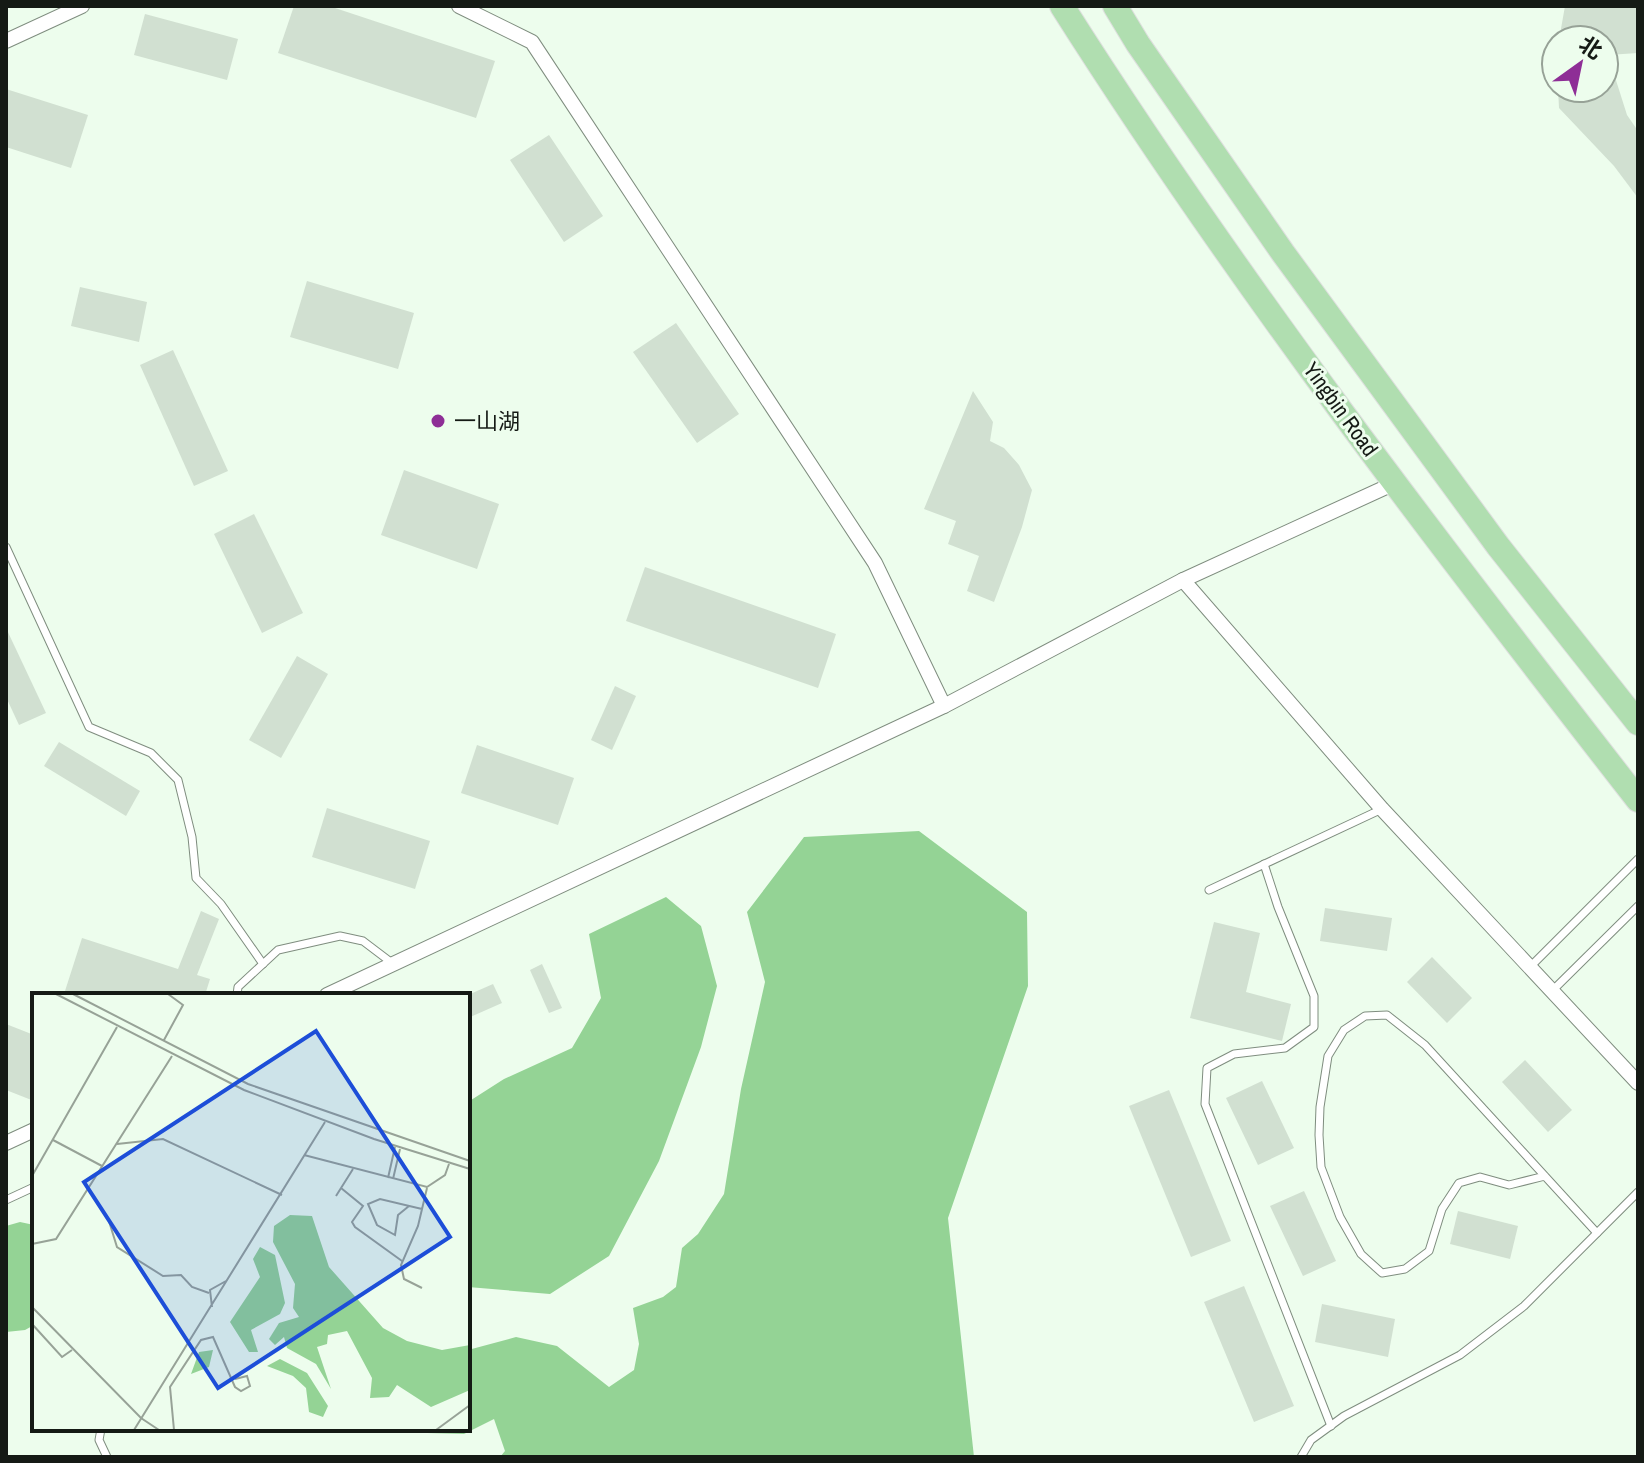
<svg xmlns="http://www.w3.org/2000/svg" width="1644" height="1463" font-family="'Archivo Narrow','Noto Sans SC',sans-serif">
  <rect width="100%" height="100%" fill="#edfded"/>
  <g fill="#94d395">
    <path d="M 919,831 L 1027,912 L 1028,986 L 948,1218 L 974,1457 L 500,1457 L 505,1451 L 494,1419 L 464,1434 L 427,1433 L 425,1429 L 468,1429 L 468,1350 L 516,1337 L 557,1346 L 609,1387 L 634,1370 L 639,1344 L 633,1308 L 663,1297 L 676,1287 L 682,1248 L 698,1234 L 724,1194 L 741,1089 L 765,982 L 747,912 L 804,837 Z"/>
    <path d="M 666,897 L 701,926 L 717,986 L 701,1047 L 659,1161 L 609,1256 L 550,1294 L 468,1287 L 468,1102 L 504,1079 L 572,1048 L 601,998 L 589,934 Z"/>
    <path d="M 20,1222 L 34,1225 L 34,1325 L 25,1330 L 6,1332 L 6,1226 Z"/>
  </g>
  <g fill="#d1e0d1">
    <path d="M 294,6 L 329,6 L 495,61 L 476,118 L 278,53 Z"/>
    <path d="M 1565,6 L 1638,6 L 1638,53 L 1608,55 L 1627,115 L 1638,131 L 1638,198 L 1614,166 L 1559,108 L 1558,88 L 1604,88 L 1604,40 L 1559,40 Z"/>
    <path d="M 145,14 L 238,39 L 227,80 L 134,55 Z"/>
    <path d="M 6,89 L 88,115 L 71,168 L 6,147 Z"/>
    <path d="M 549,135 L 603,216 L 564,242 L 510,160 Z"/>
    <path d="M 307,281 L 414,313 L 398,369 L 290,337 Z"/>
    <path d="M 80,287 L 147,302 L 139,342 L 71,326 Z"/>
    <path d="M 676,323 L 739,414 L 697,443 L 633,352 Z"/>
    <path d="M 173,350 L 228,471 L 194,486 L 140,365 Z"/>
    <path d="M 973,391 L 993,422 L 990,441 L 1004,448 L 1019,465 L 1032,490 L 1022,527 L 994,602 L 967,591 L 979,556 L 948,544 L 956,521 L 924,509 Z"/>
    <path d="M 404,470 L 499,504 L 477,569 L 381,535 Z"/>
    <path d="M 254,514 L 303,613 L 262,633 L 214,534 Z"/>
    <path d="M 645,567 L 836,634 L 818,688 L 626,621 Z"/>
    <path d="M 6,628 L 46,713 L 19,725 L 6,697 Z"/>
    <path d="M 297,656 L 328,674 L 281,758 L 249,740 Z"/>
    <path d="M 615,686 L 636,696 L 612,750 L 591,740 Z"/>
    <path d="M 59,742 L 140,791 L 126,816 L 44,766 Z"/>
    <path d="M 477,745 L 574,778 L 558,825 L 461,793 Z"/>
    <path d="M 327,808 L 430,841 L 415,889 L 312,857 Z"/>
    <path d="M 1325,908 L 1392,918 L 1387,951 L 1320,941 Z"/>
    <path d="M 201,911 L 219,919 L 197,975 L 210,979 L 205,995 L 78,995 L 65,991 L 82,938 L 178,969 Z"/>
    <path d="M 1214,922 L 1260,933 L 1246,992 L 1291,1004 L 1282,1041 L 1190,1018 Z"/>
    <path d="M 1432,957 L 1472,998 L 1447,1023 L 1407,982 Z"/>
    <path d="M 542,964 L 562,1008 L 549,1013 L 530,970 Z"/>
    <path d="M 493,984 L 502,1003 L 468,1018 L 468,995 Z"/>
    <path d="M 6,1024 L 34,1035 L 34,1101 L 6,1090 Z"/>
    <path d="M 1525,1060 L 1572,1110 L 1548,1132 L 1502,1082 Z"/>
    <path d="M 1262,1081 L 1294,1148 L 1258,1165 L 1226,1098 Z"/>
    <path d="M 1169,1090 L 1231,1241 L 1191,1257 L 1129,1106 Z"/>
    <path d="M 1304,1191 L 1336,1261 L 1303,1276 L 1270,1206 Z"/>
    <path d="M 1458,1211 L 1518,1226 L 1510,1259 L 1450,1244 Z"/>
    <path d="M 1244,1286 L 1294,1406 L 1254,1422 L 1204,1302 Z"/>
    <path d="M 1322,1304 L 1395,1319 L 1388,1357 L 1315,1342 Z"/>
  </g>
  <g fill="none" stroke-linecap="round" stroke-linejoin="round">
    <g stroke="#7f8d7f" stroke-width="9">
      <g id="service">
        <path d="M 6,547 L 89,727 L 151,753 L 178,780 L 192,837 L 196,878 L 221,904 L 263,964"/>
        <path d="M 1264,864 L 1278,907 L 1314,996 L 1314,1027 L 1285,1048 L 1234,1054 L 1207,1068 L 1205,1104 L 1331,1426"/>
        <path d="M 1209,890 L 1382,809"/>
        <path d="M 1530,967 L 1638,859"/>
        <path d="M 1552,991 L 1638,906"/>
        <path d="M 237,995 L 238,987 L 278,950 L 340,936 L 363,941 L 392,963"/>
        <path d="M 1545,1176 L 1509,1185 L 1480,1177 L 1459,1183 L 1442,1209 L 1429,1251 L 1405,1269 L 1382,1273 L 1361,1254 L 1340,1217 L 1321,1167 L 1319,1135 L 1320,1107 L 1328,1056 L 1344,1030 L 1365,1016 L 1387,1015 L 1425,1045 L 1597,1233"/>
        <path d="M 6,1200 L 34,1187"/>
        <path d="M 101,1429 L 99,1440 L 107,1457"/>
        <path d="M 1301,1457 L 1311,1440 L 1344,1416 L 1460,1355 L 1524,1306 L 1638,1192"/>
      </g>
    </g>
    <g stroke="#7f8d7f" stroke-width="16">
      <g id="minor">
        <path d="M 459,6 L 532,42 L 875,563 L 944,706"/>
        <path d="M 6,41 L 82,6"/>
        <path d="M 1183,580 L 1382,809 L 1638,1083"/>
        <path d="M 327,995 L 944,706 L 1183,580 L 1395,483"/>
        <path d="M 6,1143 L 34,1130"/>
      </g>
    </g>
    <g stroke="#dedfde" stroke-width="26">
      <g id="trunk">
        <path d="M 1062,6 C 1237,282 1437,542 1638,800"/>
        <path d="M 1115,6 L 1138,44 L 1283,253 L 1498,546 L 1638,723"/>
      </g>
    </g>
    <use href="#service" stroke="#fff" stroke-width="7"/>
    <use href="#minor" stroke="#fff" stroke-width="14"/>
    <use href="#trunk" stroke="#b0deb0" stroke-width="24"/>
  </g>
  <circle fill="#8e2e96" stroke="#edfded" stroke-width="3" cx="438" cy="421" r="8"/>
  <g text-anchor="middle" stroke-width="6" stroke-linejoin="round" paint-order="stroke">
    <g font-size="22" fill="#151a15" stroke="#edfded">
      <text transform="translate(1341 409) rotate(54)" y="8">Yingbin Road</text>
    </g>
    <g font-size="22" fill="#151a15" stroke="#edfded" text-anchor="start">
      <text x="454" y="429">一山湖</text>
    </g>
  </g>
  <g transform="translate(32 993)">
    <rect width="438" height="438" fill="#edfded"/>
    <path d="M 258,222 L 280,223 L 297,274 L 351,335 L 375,348 L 410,357 L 438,352 L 438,397 L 399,414 L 365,392 L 357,404 L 338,405 L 340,385 L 315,338 L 296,342 L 295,351 L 285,354 L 299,396 L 284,371 L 255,355 L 252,344 L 243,352 L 237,346 L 247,330 L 267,324 L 261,315 L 263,291 L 241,249 L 242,233 ZM 228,254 L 243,262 L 253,310 L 248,321 L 219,337 L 226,359 L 217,359 L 198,329 L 228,284 L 221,266 ZM 181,357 L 177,374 L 159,381 L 167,359 ZM 248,366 L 275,380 L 296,413 L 291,424 L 277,419 L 274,395 L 261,383 L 235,373 Z" fill="#94d395"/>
    <path fill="none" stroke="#97a297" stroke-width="2" d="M 24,1 L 212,97 L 342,146 L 438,176M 41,1 L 216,91 L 438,168M 132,47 L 151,12 L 136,1M 21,147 L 70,173M 85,151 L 131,146 L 250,202M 272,162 L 395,194 L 413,182 L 417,171M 0,183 L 85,34M 356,185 L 363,154M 361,186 L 368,156M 309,195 L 331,213 L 320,229 L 323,234 L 370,268M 304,203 L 321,176M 377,213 L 366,222 L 363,242 L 345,232 L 336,211 L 348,206 L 390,216M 76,225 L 85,254 L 131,283 L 149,282 L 160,294 L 177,300M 0,251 L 24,246 L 140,63M 390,295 L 372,286 L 369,272 L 386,233 L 395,195M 0,314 L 109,425 L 127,437M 180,314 L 178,297 L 194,288M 0,331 L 30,364 L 40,357M 102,437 L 293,129M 142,437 L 138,394 L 169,347 L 181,344 L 203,394 L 209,398 L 218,393 L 215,383 L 203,386M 404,437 L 438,412"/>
    <path fill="#1d4ed8" fill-opacity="0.15" stroke="#1d4ed8" stroke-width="4" d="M 284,38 L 418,244 L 186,395 L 52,189 Z"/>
    <rect width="438" height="438" fill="none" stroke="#151a15" stroke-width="4"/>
  </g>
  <rect width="1644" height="1463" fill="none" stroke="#151a15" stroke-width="16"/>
  <g transform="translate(1580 64) rotate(33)"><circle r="38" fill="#edfded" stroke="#97a297" stroke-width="2"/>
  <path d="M0-6L14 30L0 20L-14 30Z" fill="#8e2e96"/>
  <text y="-12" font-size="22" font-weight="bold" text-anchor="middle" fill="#151a15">北</text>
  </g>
</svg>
